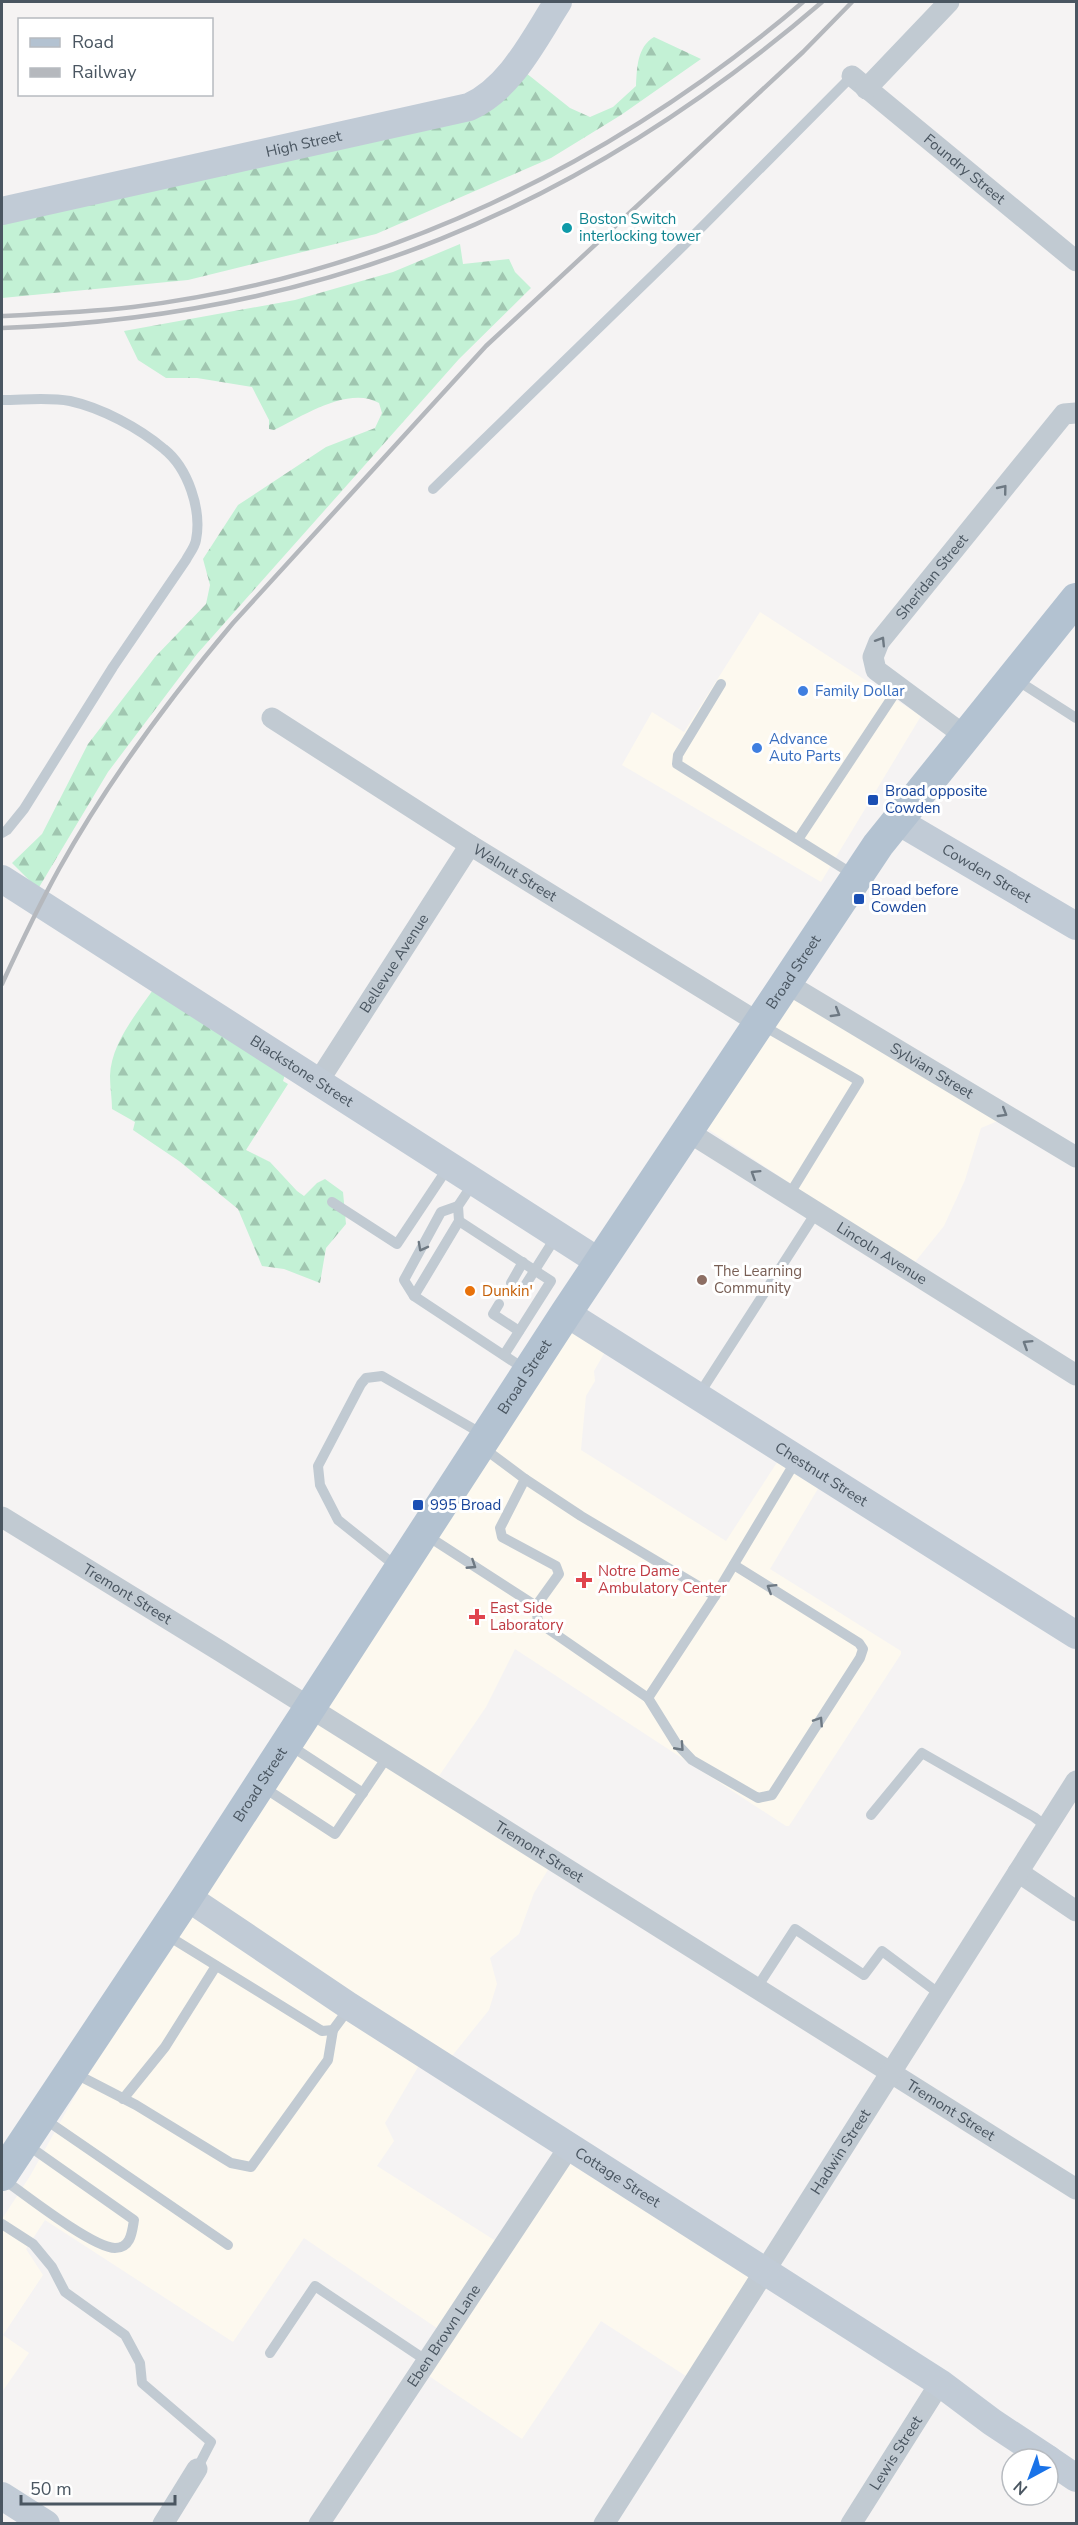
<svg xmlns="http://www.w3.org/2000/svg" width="1078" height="2525" font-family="'Nunito Sans',sans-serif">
  <defs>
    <pattern id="forest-firs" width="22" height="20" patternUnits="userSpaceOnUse" patternTransform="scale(1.5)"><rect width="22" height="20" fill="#c3f1d5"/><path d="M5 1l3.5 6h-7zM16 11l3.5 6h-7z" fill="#a0c6b0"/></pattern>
  </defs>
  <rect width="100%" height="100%" fill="#f5f3f3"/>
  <g fill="#fdf9ef">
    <path d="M 760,612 L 921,716 L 821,882 L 622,765 L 652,712 L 684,732 Z"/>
    <path d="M 789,980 L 1017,1113 L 981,1128 L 965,1180 L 944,1226 L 915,1262 L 890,1249 L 697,1122 Z"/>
    <path d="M 571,1310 L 613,1338 L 594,1371 L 595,1381 L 586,1396 L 581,1450 L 726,1541 L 787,1447 L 828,1472 L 770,1569 L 901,1651 L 901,1654 L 789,1826 L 786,1826 L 515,1649 L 486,1707 L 439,1776 L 558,1853 L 534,1893 L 519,1934 L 490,1958 L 497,1984 L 489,2010 L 452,2056 L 431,2045 L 385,2123 L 394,2141 L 377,2166 L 499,2243 L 572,2139 L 768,2261 L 692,2380 L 601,2321 L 522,2439 L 429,2376 L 453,2339 L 304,2238 L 233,2342 L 45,2220 L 26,2249 L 43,2275 L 3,2335 L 29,2353 L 2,2392 L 2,2219 L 30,2176 L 190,1891 Z"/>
  </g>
  <g fill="url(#forest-firs)">
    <path d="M 654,37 L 701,59 L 621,115 L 551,158 L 376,234 L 188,280 L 2,298 L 2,205 L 460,102 L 516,65 L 570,108 L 590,117 L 613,107 L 636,86 C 637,68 637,47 654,37 Z"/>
    <path d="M 460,244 L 463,264 L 509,259 L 515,272 L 531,288 L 459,359 L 197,654 L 108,772 L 38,889 L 12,863 L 42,834 L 88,744 L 155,657 L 206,604 L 210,585 L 203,559 L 238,505 L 326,447 L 375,428 L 382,413 L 379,403 C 349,385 301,417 274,430 L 269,429 L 269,420 L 252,387 L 197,378 L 166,378 L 138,360 L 124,331 L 295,300 L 393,272 Z"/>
    <path d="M 162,977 L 290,1058 L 283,1081 L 288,1084 L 246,1150 L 270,1162 L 297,1191 L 304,1196 L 317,1183 L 325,1179 L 343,1192 L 346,1224 L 326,1248 L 320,1283 L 284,1269 L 262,1266 L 238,1209 L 179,1161 L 133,1130 L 135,1122 L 112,1109 C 112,1099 110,1087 110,1076 C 111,1040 143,1006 162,977 Z"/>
  </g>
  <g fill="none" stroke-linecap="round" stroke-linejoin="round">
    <g stroke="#c1cad2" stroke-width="10">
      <path d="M 2,400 C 24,400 48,397 70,401 C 102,408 139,428 164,449 C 188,468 202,510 196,540 C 195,547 189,554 186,560 L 113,667 L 24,809 L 7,830 L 2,833"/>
      <path d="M 433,489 L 684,245 L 852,76"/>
      <path d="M 1015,679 L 1076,718"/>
      <path d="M 721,684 L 678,755 L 677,764 L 854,875"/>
      <path d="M 799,838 L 899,687"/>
      <path d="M 762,1025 L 859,1081 L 789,1195"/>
      <path d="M 332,1202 L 397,1244 L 449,1166"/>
      <path d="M 458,1206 L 441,1212 L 404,1280 L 414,1296 L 526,1370"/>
      <path d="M 459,1221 L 551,1281 L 504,1355"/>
      <path d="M 511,1283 L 523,1262"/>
      <path d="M 521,1292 L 557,1235"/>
      <path d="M 414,1296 L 459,1221 L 458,1206 L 474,1182"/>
      <path d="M 499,1304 L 493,1314 L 519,1331"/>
      <path d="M 698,1396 L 817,1211"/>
      <path d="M 482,1447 L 525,1479 L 500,1528 L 502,1537 L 556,1566 L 559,1574 L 536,1606 L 538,1622 L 648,1698 L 715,1596 L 797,1459"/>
      <path d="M 525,1479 L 581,1516 L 715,1596"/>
      <path d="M 426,1535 L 536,1606"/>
      <path d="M 397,1567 L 338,1520 L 320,1485 L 318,1466 L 361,1384 L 366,1378 L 382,1376 L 484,1435"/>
      <path d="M 648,1698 L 676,1743 L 692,1760 L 758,1798 L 772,1795 L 860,1658 L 863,1649 L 859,1643 L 734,1565"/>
      <path d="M 288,1744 L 363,1793"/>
      <path d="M 263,1787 L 335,1834 L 387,1757"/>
      <path d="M 871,1815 L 922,1753 L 1034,1817 L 1047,1827"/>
      <path d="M 165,1934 L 322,2031 L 333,2030 L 350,2007"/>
      <path d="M 756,1989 L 795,1929 L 864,1975 L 882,1951 L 941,1995"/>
      <path d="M 72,2072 L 136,2105 L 231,2163 L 251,2167 L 328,2060 L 333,2030"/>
      <path d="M 123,2099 L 165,2047 L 216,1966"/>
      <path d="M 43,2118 L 228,2245"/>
      <path d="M 3,2179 C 24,2194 93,2248 115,2248 C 131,2248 132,2232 134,2220 L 26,2144"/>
      <path d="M 2,2224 L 33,2244 L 52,2267 L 65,2292 L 125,2335 L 140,2363 L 142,2383 L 211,2442 L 197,2469"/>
      <path d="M 270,2353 L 315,2286 L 427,2361"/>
    </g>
    <g stroke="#c1cad2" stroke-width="21">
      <path id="s1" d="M 852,76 L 1076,261"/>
      <path d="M 866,89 L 949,2"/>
      <path id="s2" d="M 272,718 L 470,845 L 759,1023"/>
      <path id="s3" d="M 965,736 L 876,670 L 873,657 L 879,642 L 1064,414 L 1076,413"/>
      <path id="s4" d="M 786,983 L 1076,1157"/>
      <path id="s5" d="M 318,1082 L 470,845"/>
      <path id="s6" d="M 687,1131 L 1076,1375"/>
      <path id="s7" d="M 2,1517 L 220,1651 L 1076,2189"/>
      <path d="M 1018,1872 L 1076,1911"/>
      <path d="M 163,2524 L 197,2469"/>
      <path id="s8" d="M 319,2524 L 569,2147"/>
      <path id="s9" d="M 604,2524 L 1076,1781"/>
      <path id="s10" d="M 851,2524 L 940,2383"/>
    </g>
    <g stroke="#c1cbd6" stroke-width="28">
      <path id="s11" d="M 2,211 L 469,107 C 511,88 534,39 558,2"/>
      <path id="s12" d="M 896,820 L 1076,926"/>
      <path id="s13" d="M 2,879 L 601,1263"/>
      <path id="s14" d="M 566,1313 L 1076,1635"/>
      <path id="s15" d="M 187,1897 L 349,2006 L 940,2383 L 992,2422 L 1048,2459"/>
      <path d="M 1048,2459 L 1076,2478"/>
      <path d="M 2,2496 L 46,2524"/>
    </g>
    <path stroke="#b3c2d1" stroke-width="32" id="s16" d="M 2,2175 L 187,1897 L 566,1313 L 878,845 L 1076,599"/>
    <g stroke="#b5b8bd" stroke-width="4.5">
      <path d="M 2,316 C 45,314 89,312 133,307 C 383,276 612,165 803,2"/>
      <path d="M 2,328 C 321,317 580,210 822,2"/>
      <path d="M 2,984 C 20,945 38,907 59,869 C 108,781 168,700 233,623 L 486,346 L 803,52 L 852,2"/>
    </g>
  </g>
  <defs><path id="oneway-chevron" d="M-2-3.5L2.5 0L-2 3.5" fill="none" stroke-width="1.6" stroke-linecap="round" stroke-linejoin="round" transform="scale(1.5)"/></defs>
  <g stroke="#6e7983">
    <use href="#oneway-chevron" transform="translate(1003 489) rotate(-51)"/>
    <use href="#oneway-chevron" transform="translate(881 641) rotate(-58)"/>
    <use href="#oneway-chevron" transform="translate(836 1013) rotate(31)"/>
    <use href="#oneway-chevron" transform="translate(1003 1113) rotate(31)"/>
    <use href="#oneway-chevron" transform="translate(755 1174) rotate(-148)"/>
    <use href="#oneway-chevron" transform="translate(422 1247) rotate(118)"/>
    <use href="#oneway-chevron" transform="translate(1027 1344) rotate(-148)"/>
    <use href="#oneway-chevron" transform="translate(472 1565) rotate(33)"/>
    <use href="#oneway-chevron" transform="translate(771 1588) rotate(-148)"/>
    <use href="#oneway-chevron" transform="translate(819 1721) rotate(-57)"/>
    <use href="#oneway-chevron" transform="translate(680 1747) rotate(48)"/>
  </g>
  <circle fill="#0f9aa8" stroke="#fff" stroke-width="2" cx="567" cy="228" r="6"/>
  <g fill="#3f7fe0" stroke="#fff" stroke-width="2">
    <circle cx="803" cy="691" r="6"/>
    <circle cx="757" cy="748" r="6"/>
  </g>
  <g fill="#1a4fb4" stroke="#fff" stroke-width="2">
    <rect x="867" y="794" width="12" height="12" rx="3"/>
    <rect x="853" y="893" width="12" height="12" rx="3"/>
    <rect x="412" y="1499" width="12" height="12" rx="3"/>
  </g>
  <circle fill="#8d6e63" stroke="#fff" stroke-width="2" cx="702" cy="1280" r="6"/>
  <circle fill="#e8710a" stroke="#fff" stroke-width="2" cx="470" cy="1291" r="6"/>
  <g fill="#e0444e" stroke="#fff" stroke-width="2">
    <path d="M581 1571h6v6h6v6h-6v6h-6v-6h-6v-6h6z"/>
    <path d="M474 1608h6v6h6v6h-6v6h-6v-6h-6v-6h6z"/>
  </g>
  <g text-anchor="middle" stroke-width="6" stroke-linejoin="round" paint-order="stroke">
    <g font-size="15" fill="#4a5661" stroke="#fff">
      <text dy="5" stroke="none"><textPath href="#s11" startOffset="309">High Street</textPath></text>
      <text dy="5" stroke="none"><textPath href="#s1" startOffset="146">Foundry Street</textPath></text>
      <text dy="5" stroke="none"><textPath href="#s3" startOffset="224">Sheridan Street</textPath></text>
      <text dy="5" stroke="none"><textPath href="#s2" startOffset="288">Walnut Street</textPath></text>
      <text dy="5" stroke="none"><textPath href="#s12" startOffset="105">Cowden Street</textPath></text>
      <text dy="5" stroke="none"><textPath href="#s5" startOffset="141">Bellevue Avenue</textPath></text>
      <text dy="5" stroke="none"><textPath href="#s16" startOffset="1440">Broad Street</textPath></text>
      <text dy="5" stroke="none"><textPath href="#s4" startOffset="170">Sylvian Street</textPath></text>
      <text dy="5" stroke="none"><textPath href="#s13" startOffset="356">Blackstone Street</textPath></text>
      <text dy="5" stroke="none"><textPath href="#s6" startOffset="230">Lincoln Avenue</textPath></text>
      <text dy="5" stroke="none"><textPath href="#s16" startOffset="954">Broad Street</textPath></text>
      <text dy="5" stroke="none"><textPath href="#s14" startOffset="302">Chestnut Street</textPath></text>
      <text dy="5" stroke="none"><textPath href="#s7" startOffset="147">Tremont Street</textPath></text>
      <text dy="5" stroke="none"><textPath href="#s16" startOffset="468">Broad Street</textPath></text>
      <text dy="5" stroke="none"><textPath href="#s7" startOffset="633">Tremont Street</textPath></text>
      <text dy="5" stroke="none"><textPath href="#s7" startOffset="1119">Tremont Street</textPath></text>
      <text dy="5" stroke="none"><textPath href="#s9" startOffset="441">Hadwin Street</textPath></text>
      <text dy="5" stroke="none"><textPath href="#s15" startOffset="514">Cottage Street</textPath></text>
      <text dy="5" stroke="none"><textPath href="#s8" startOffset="226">Eben Brown Lane</textPath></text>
      <text dy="5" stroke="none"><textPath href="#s10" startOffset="84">Lewis Street</textPath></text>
    </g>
    <g font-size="15" fill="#0d838f" stroke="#fff" text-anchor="start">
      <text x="579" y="224">Boston Switch<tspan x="579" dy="17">interlocking tower</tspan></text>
    </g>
    <g font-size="15" fill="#366cbe" stroke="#fff" text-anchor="start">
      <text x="815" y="696">Family Dollar</text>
      <text x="769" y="744">Advance<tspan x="769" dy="17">Auto Parts</tspan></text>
    </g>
    <g font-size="15" fill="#164399" stroke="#fff" text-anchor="start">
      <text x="885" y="796">Broad opposite<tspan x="885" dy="17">Cowden</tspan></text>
      <text x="871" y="895">Broad before<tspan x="871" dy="17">Cowden</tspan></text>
      <text x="430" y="1510">995 Broad</text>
    </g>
    <g font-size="15" fill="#785e54" stroke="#fff" text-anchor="start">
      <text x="714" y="1276">The Learning<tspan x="714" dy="17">Community</tspan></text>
    </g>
    <g font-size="15" fill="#c56008" stroke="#fff" text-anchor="start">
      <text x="482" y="1296">Dunkin'</text>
    </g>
    <g font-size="15" fill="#be3a42" stroke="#fff" text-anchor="start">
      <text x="598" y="1576">Notre Dame<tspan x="598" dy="17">Ambulatory Center</tspan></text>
      <text x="490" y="1613">East Side<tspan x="490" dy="17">Laboratory</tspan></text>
    </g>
  </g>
  <rect width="1078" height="2525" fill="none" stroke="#4a5661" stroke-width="6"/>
  <rect x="18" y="18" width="195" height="78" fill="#ffffff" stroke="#b7bbc0" stroke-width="1.5"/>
  <rect x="30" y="38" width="30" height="9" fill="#b3c2d1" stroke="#b7bbc0" stroke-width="1.5"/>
  <text x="72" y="48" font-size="18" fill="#4a5661">Road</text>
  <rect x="30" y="68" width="30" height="9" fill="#b5b8bd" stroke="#b7bbc0" stroke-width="1.5"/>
  <text x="72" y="78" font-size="18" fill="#4a5661">Railway</text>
  <g transform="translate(1030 2477) rotate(221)"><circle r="28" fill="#ffffff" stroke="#b7bbc0" stroke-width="1.5"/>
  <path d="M0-4.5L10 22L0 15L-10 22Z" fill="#1a73e8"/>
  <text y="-9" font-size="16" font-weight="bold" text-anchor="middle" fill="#4a5661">N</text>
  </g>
  <path d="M21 2495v9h154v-9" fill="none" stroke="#4a5661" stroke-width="3"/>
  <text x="30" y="2495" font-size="18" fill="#4a5661" stroke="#ffffff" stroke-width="4.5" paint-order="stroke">50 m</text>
</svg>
